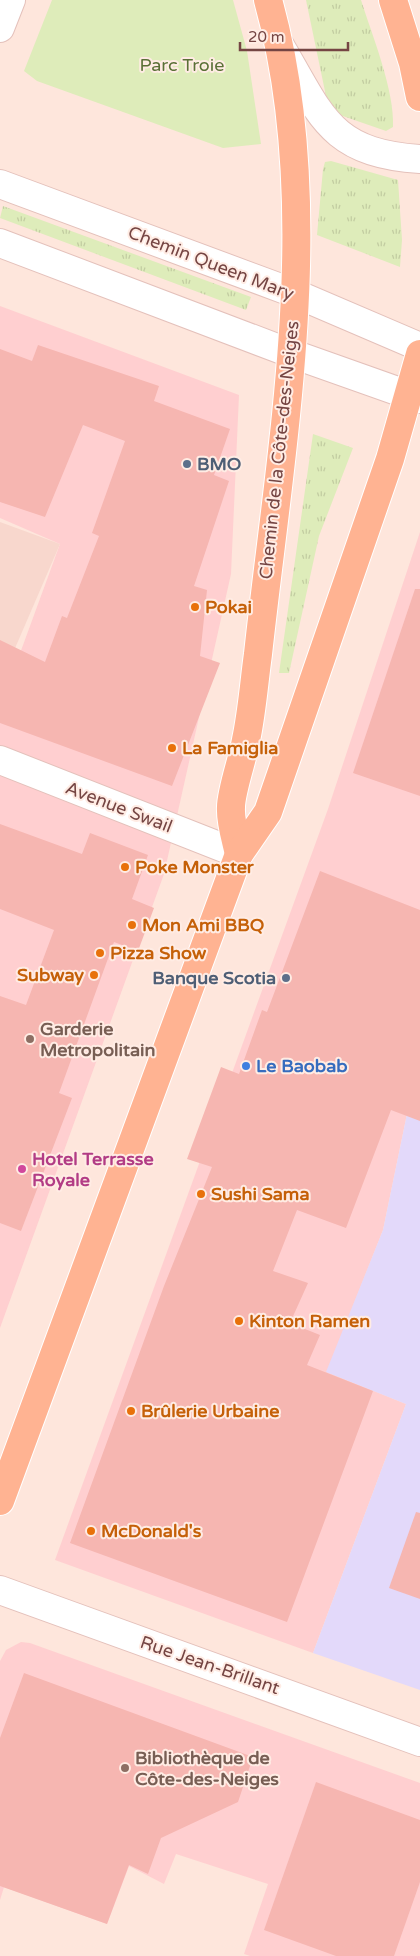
<svg xmlns="http://www.w3.org/2000/svg" width="420" height="1956" font-family="'Varela Round',sans-serif">
  <defs>
    <pattern id="grass-tufts" width="24" height="20" patternUnits="userSpaceOnUse" patternTransform="scale(1.25)"><rect width="24" height="20" fill="#deecba"/><path d="M3 7l-1-3M5 7V3M7 7l1-3M15 17l-1-3M17 17v-4M19 17l1-3" fill="none" stroke="#c2cca1"/></pattern>
  </defs>
  <rect width="100%" height="100%" fill="#fee6dc"/>
  <path fill="#f8d7cd" d="M 0,522 L 60,544 L 0,683 Z"/>
  <g fill="#ffcfd0">
    <path d="M 0,306 L 239,395 L 231,574 L 164,874 L 0,1328 L 0,708 L 60,544 L 0,518 Z"/>
    <path d="M 420,532 L 420,1051 L 383,1230 L 327,1372 L 406,1404 L 313,1653 L 55,1560 L 328,809 Z"/>
    <path d="M 21,1642 L 30,1643 L 420,1783 L 420,1956 L 250,1956 L 244,1954 L 268,1884 L 176,1854 L 164,1884 L 129,1866 L 107,1924 L 4,1887 L 0,1900 L 0,1661 L 6,1650 Z"/>
  </g>
  <path fill="#e3d9fa" d="M 420,1051 L 420,1690 L 313,1653 L 406,1404 L 326,1372 L 383,1230 Z"/>
  <g fill="url(#grass-tufts)">
    <path d="M 306,0 L 361,0 C 372,35 395,91 393,127 L 386,131 L 337,114 L 327,101 Z"/>
    <path d="M 331,161 L 398,180 L 402,240 L 400,267 L 317,235 L 323,169 L 325,162 Z"/>
    <path d="M 3,206 L 251,297 L 246,310 L 0,218 Z"/>
    <path d="M 313,434 L 353,448 L 319,536 L 289,673 L 279,673 Z"/>
  </g>
  <path fill="#deecba" d="M 52,0 L 233,0 L 247,51 L 261,144 L 223,148 L 37,81 L 24,71 Z"/>
  <g fill="#f6b6b1">
    <path d="M 38,345 L 159,386 L 154,401 L 230,429 L 214,475 L 229,481 L 194,586 L 207,590 L 200,656 L 220,663 L 172,786 L 0,723 L 0,640 L 45,662 L 62,616 L 67,618 L 99,536 L 92,533 L 125,441 L 83,425 L 45,517 L 0,502 L 0,349 L 32,361 Z"/>
    <path d="M 415,589 L 420,589 L 420,796 L 353,773 Z"/>
    <path d="M 0,824 L 82,854 L 90,833 L 148,855 L 132,899 L 154,908 L 138,951 L 114,942 L 59,1093 L 72,1098 L 21,1231 L 0,1223 L 0,996 L 26,1005 L 54,930 L 0,909 Z"/>
    <path d="M 320,871 L 420,910 L 420,1121 L 391,1110 L 346,1228 L 297,1210 L 273,1271 L 308,1283 L 290,1323 L 320,1335 L 307,1365 L 373,1391 L 287,1622 L 70,1543 L 164,1286 L 212,1167 L 187,1159 L 221,1067 L 239,1074 L 262,1010 L 267,1012 Z"/>
    <path d="M 416,1512 L 420,1513 L 420,1599 L 389,1588 Z"/>
    <path d="M 24,1673 L 253,1757 L 238,1802 L 161,1838 L 148,1874 L 129,1865 L 107,1924 L 0,1886 L 0,1738 Z"/>
    <path d="M 316,1782 L 420,1820 L 420,1882 L 394,1956 L 336,1956 L 264,1930 Z"/>
  </g>
  <g fill="none" stroke-linecap="round" stroke-linejoin="round">
    <g stroke="#e4c1bb" stroke-width="30">
      <g id="minor">
        <path d="M 0,28 L 11,0"/>
        <path d="M 279,44 C 321,114 328,153 420,159"/>
        <path d="M 0,184 L 294,293 L 420,347"/>
        <path d="M 0,243 L 290,353 L 420,399"/>
        <path d="M 0,760 L 239,854"/>
        <path d="M 0,1590 L 420,1742"/>
      </g>
    </g>
    <g stroke="#fff" stroke-width="30">
      <g id="major">
        <path d="M 393,0 L 413,63 L 420,97"/>
        <path d="M 239,854 C 236,840 230,822 231,807 C 231,791 243,758 246,740 C 252,712 254,683 258,654 C 281,444 326,207 268,0"/>
        <path d="M 0,1501 L 239,854 L 268,812 L 390,459 L 420,354"/>
      </g>
    </g>
    <use href="#minor" stroke="#fff" stroke-width="28"/>
    <use href="#major" stroke="#ffb392" stroke-width="28"/>
  </g>
  <g fill="#5c6f8a" stroke="#ffece4" stroke-width="2">
    <circle cx="187" cy="464" r="5"/>
    <circle cx="286" cy="978" r="5"/>
  </g>
  <g fill="#e8710a" stroke="#ffece4" stroke-width="2">
    <circle cx="195" cy="607" r="5"/>
    <circle cx="172" cy="748" r="5"/>
    <circle cx="125" cy="867" r="5"/>
    <circle cx="132" cy="925" r="5"/>
    <circle cx="100" cy="953" r="5"/>
    <circle cx="94" cy="975" r="5"/>
    <circle cx="201" cy="1194" r="5"/>
    <circle cx="239" cy="1321" r="5"/>
    <circle cx="131" cy="1411" r="5"/>
    <circle cx="91" cy="1531" r="5"/>
  </g>
  <g fill="#8d6e63" stroke="#ffece4" stroke-width="2">
    <circle cx="30" cy="1039" r="5"/>
    <circle cx="125" cy="1768" r="5"/>
  </g>
  <circle fill="#3f7fe0" stroke="#ffece4" stroke-width="2" cx="246" cy="1066" r="5"/>
  <circle fill="#d1479c" stroke="#ffece4" stroke-width="2" cx="22" cy="1169" r="5"/>
  <g text-anchor="middle" stroke-width="4" stroke-linejoin="round" paint-order="stroke">
    <g font-size="18" fill="#5a7036" stroke="#ffece4">
      <text x="182" y="71">Parc Troie</text>
    </g>
    <g font-size="18" fill="#754543" stroke="#ffece4">
      <text transform="translate(211 263) rotate(21)" y="6">Chemin Queen Mary</text>
      <text transform="translate(279 450) rotate(-84)" y="6">Chemin de la Côte-des-Neiges</text>
      <text transform="translate(119 807) rotate(21)" y="6">Avenue Swail</text>
      <text transform="translate(210 1665) rotate(19)" y="6">Rue Jean-Brillant</text>
    </g>
    <g font-size="18" font-weight="bold" fill="#4e5e75" stroke="#ffece4" text-anchor="start">
      <text x="197" y="470">BMO</text>
      <text x="276" y="984" text-anchor="end">Banque Scotia</text>
    </g>
    <g font-size="18" font-weight="bold" fill="#c56008" stroke="#ffece4" text-anchor="start">
      <text x="205" y="613">Pokai</text>
      <text x="182" y="754">La Famiglia</text>
      <text x="135" y="873">Poke Monster</text>
      <text x="142" y="931">Mon Ami BBQ</text>
      <text x="110" y="959">Pizza Show</text>
      <text x="84" y="981" text-anchor="end">Subway</text>
      <text x="211" y="1200">Sushi Sama</text>
      <text x="249" y="1327">Kinton Ramen</text>
      <text x="141" y="1417">Brûlerie Urbaine</text>
      <text x="101" y="1537">McDonald's</text>
    </g>
    <g font-size="18" font-weight="bold" fill="#785e54" stroke="#ffece4" text-anchor="start">
      <text x="40" y="1035">Garderie<tspan x="40" dy="21">Metropolitain</tspan></text>
      <text x="135" y="1764">Bibliothèque de<tspan x="135" dy="21">Côte-des-Neiges</tspan></text>
    </g>
    <g font-size="18" font-weight="bold" fill="#366cbe" stroke="#ffece4" text-anchor="start">
      <text x="256" y="1072">Le Baobab</text>
    </g>
    <g font-size="18" font-weight="bold" fill="#b23c85" stroke="#ffece4" text-anchor="start">
      <text x="32" y="1165">Hotel Terrasse<tspan x="32" dy="21">Royale</tspan></text>
    </g>
  </g>
  <path d="M240 42v8h108v-8" fill="none" stroke="#754543" stroke-width="2.5"/>
  <text x="248" y="42" font-size="15" fill="#754543" stroke="#ffece4" stroke-width="4" paint-order="stroke">20 m</text>
</svg>
